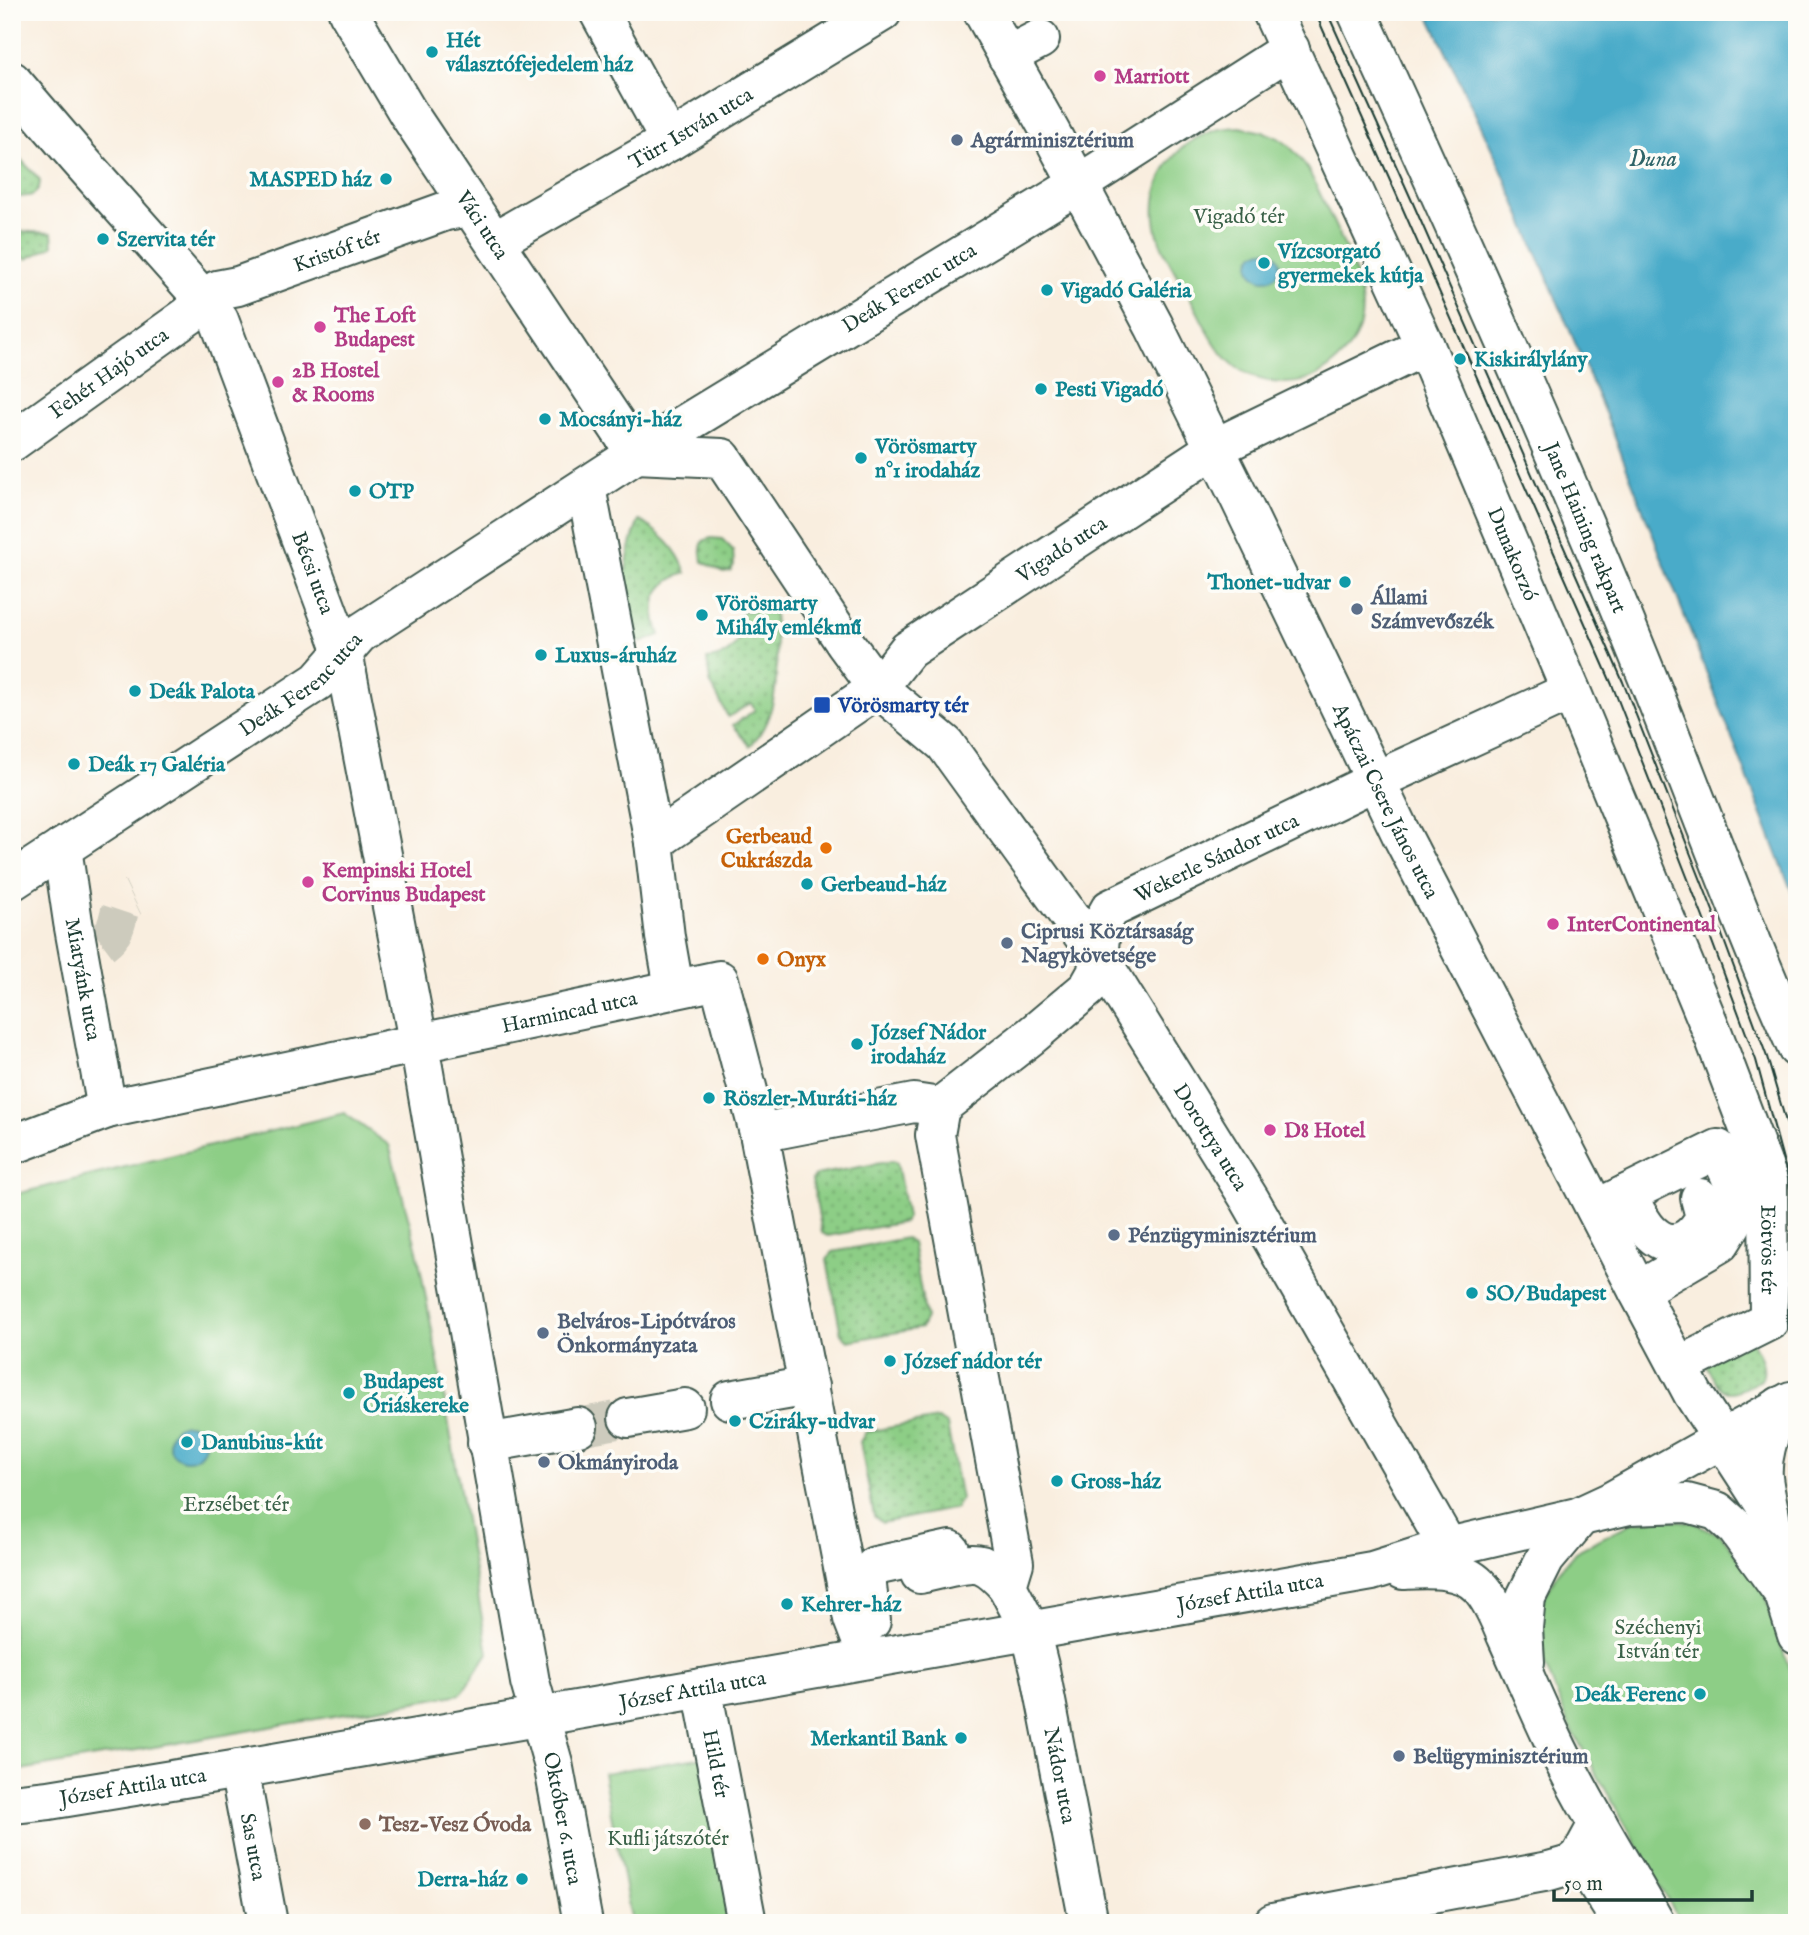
<svg xmlns="http://www.w3.org/2000/svg" width="1809" height="1935" font-family="'IM FELL English',serif">
  <defs>
    <pattern id="grass-dots" width="8" height="8" patternUnits="userSpaceOnUse" patternTransform="scale(1.75)"><rect width="8" height="8" fill="#8dce86"/><path d="M2 2h.1M6 6h.1" fill="none" stroke="#73a86e" stroke-width="1.8" stroke-linecap="round"/></pattern>
  </defs>
  <rect width="100%" height="100%" fill="#fdfcf7"/>
  <filter id="ink" filterUnits="userSpaceOnUse"><feTurbulence type="fractalNoise" baseFrequency=".0143" numOctaves="2"/><feDisplacementMap in="SourceGraphic" scale="14" xChannelSelector="R" yChannelSelector="G"/><feConvolveMatrix kernelMatrix="1 2 1 2 8 2 1 2 1" color-interpolation-filters="sRGB"/></filter>
  <filter id="wash" filterUnits="userSpaceOnUse"><feTurbulence type="fractalNoise" baseFrequency=".00686" numOctaves="4" result="noise"/><feDisplacementMap in="SourceGraphic" scale="28" xChannelSelector="R" yChannelSelector="G"/><feGaussianBlur stdDeviation="1.57" result="paint"/><feColorMatrix in="noise" values="0 0 0 0 0 0 0 0 0 0 0 0 0 0 0 0 0 1.4 0 .05"/><feComposite in="paint" operator="in"/></filter>
  <g filter="url(#wash)">
    <rect width="100%" height="100%" fill="#f9eedf"/>
    <g fill="url(#grass-dots)" stroke="#56865d" stroke-width="2">
      <path d="M 12,150 L 40,180 C 40,198 27,197 12,197 Z"/>
      <path d="M 12,231 L 52,233 L 53,246 L 27,259 L 12,252 Z"/>
      <path d="M 639,520 C 660,533 678,548 686,573 C 654,583 649,605 660,635 L 643,642 L 626,643 C 623,599 622,562 639,520 Z"/>
      <path d="M 711,538 L 722,539 L 733,550 L 734,565 L 730,571 L 723,572 L 703,562 C 700,554 700,549 703,541 Z"/>
      <path d="M 759,610 L 774,612 C 777,656 784,711 750,746 L 733,725 L 755,710 L 751,703 L 728,717 L 710,682 L 707,659 C 735,657 744,637 741,612 Z"/>
      <path d="M 892,1161 L 897,1163 L 907,1217 L 904,1222 L 828,1236 L 822,1233 L 812,1180 L 816,1175 Z"/>
      <path d="M 906,1238 L 912,1243 L 926,1318 L 921,1328 L 848,1341 L 841,1334 L 827,1260 L 833,1252 Z"/>
      <path d="M 1751,1339 C 1758,1353 1768,1365 1761,1380 C 1726,1397 1724,1400 1705,1363 Z"/>
      <path d="M 938,1419 L 947,1425 L 961,1499 L 956,1508 L 882,1523 L 874,1516 L 860,1442 L 866,1432 Z"/>
    </g>
    <g fill="#8dce86" stroke="#56865d" stroke-width="2">
      <path d="M 1239,127 C 1254,130 1271,132 1284,142 C 1307,159 1317,188 1329,213 C 1357,273 1391,331 1318,375 C 1295,388 1264,384 1242,371 C 1218,357 1205,326 1193,303 C 1182,283 1168,263 1160,242 C 1144,194 1165,147 1213,131 C 1221,128 1230,128 1239,127 Z"/>
      <path d="M 344,1113 L 389,1145 L 417,1250 L 440,1373 L 488,1653 L 461,1694 L 21,1770 L 12,1769 L 12,1195 Z"/>
      <path d="M 1660,1518 L 1695,1523 L 1721,1535 L 1762,1587 L 1797,1693 L 1797,1923 L 1681,1923 L 1569,1725 L 1543,1660 L 1537,1628 L 1542,1601 L 1557,1574 L 1575,1552 L 1631,1523 Z"/>
      <path d="M 705,1757 L 736,1923 L 632,1923 L 603,1773 Z"/>
    </g>
    <g fill="#4aabc9" stroke="#34747e" stroke-width="2">
      <path d="M 1427,12 L 1797,12 L 1797,905 L 1608,420 L 1498,162 Z"/>
      <circle cx="1265" cy="265" r="15"/>
      <circle cx="187" cy="1442" r="18"/>
    </g>
  </g>
  <g filter="url(#ink)">
    <g fill="none" stroke-linecap="round" stroke-linejoin="round">
      <g stroke="#cdcbbd" stroke-width="38" stroke-dasharray="38 19" stroke-linecap="butt">
        <path d="M 102,943 C 106,940 112,935 114,930 C 121,916 116,905 133,897"/>
        <path d="M 578,1427 L 628,1418"/>
      </g>
      <g stroke="#40584e" stroke-width="42">
        <g id="minor">
          <path id="s1" d="M 348,12 L 408,113 L 636,454"/>
          <path d="M 599,12 L 670,141"/>
          <path id="s2" d="M 983,12 L 1051,133 L 1154,326 L 1239,497 L 1401,834 L 1638,1291 L 1693,1394 L 1769,1511 L 1782,1585"/>
          <path id="s3" d="M 1272,12 L 1425,346 L 1571,691 L 1713,1034 L 1768,1179 L 1769,1321 L 1697,1357"/>
          <path d="M 1007,56 L 1040,39"/>
          <path id="s4" d="M 12,81 L 78,158 L 205,301 L 219,320 L 343,652 L 423,1067 L 530,1682 L 553,1763 L 583,1923"/>
          <path id="s5" d="M 495,241 L 670,141 L 882,12"/>
          <path id="s6" d="M 12,442 L 188,316 L 217,290 L 238,286 L 446,211 L 471,207"/>
          <path id="s7" d="M 636,454 L 722,458 L 845,643 L 878,688 L 945,744 L 1099,957 L 1250,1200 L 1448,1547"/>
          <path d="M 586,487 L 654,842 L 665,937 L 674,988"/>
          <path id="s8" d="M 654,842 L 878,688 L 908,650 L 1215,448 L 1425,346"/>
          <path id="s9" d="M 62,848 L 73,922 L 107,1109"/>
          <path id="s10" d="M 12,881 L 318,681 L 359,634 L 636,454 L 1079,184 L 1290,49"/>
          <path id="s11" d="M 940,1107 L 935,1135 L 1014,1563 L 1007,1586 L 1030,1630 L 1040,1670 L 1089,1923"/>
          <path id="s12" d="M 940,1107 L 1031,1036 L 1088,988 L 1097,972 L 1101,925 L 1110,909 L 1375,781 L 1571,691"/>
          <path d="M 759,1133 L 914,1103 L 940,1107"/>
          <path id="s13" d="M 12,1145 L 107,1109 L 719,980 L 759,1133 L 853,1619 L 868,1658"/>
          <path d="M 1627,1194 C 1634,1207 1640,1223 1651,1233 C 1673,1254 1694,1239 1705,1217 L 1700,1198"/>
          <path d="M 1596,1209 L 1718,1149 L 1734,1184 L 1732,1224 L 1720,1243 L 1638,1291"/>
          <path d="M 730,1400 L 809,1386"/>
          <path d="M 628,1418 L 685,1408"/>
          <path d="M 487,1443 L 578,1427"/>
          <path d="M 1403,1570 C 1427,1569 1460,1566 1479,1586 C 1492,1599 1500,1621 1507,1637 C 1522,1670 1536,1703 1551,1735 C 1581,1800 1620,1860 1655,1923"/>
          <path d="M 920,1574 C 935,1571 967,1561 981,1565 C 991,1569 1000,1578 1007,1586"/>
          <path d="M 871,1621 L 866,1577 L 875,1566 L 950,1550"/>
          <path d="M 1525,1662 L 1523,1628 L 1526,1597 L 1545,1559 L 1582,1515 L 1610,1502 L 1722,1439"/>
          <path id="s14" d="M 702,1688 L 747,1923"/>
          <path id="s15" d="M 239,1769 L 268,1923"/>
          <path id="s16" d="M 12,1804 L 49,1800 L 239,1769 L 1372,1571 L 1448,1547 L 1629,1505 L 1687,1503 L 1717,1511 L 1736,1528 L 1784,1594 L 1797,1635"/>
          <path d="M 1580,1857 L 1622,1923"/>
          <path d="M 1273,1923 L 1549,1871 L 1570,1865 L 1580,1857 L 1598,1824"/>
        </g>
      </g>
      <g stroke="#40584e" stroke-width="42">
        <g id="major">
          <path id="s17" d="M 1357,12 C 1458,231 1557,452 1647,676 C 1697,800 1742,926 1797,1048"/>
          <path d="M 1722,1439 L 1791,1401"/>
          <path d="M 1769,1511 C 1767,1500 1764,1488 1763,1477 C 1761,1452 1772,1429 1780,1406"/>
        </g>
      </g>
      <use href="#minor" stroke="#fff" stroke-width="38"/>
      <use href="#major" stroke="#fff" stroke-width="38"/>
      <g stroke="#1f3d34" stroke-width="2">
        <path d="M 1315,12 L 1391,182 L 1613,687 L 1704,920 L 1756,1060 L 1794,1200 L 1787,1318 L 1797,1375"/>
        <path d="M 1327,12 L 1412,201 L 1623,682 L 1715,916 L 1767,1057 L 1797,1159"/>
      </g>
    </g>
  </g>
  <g fill="#0f9aa8" stroke="#fdfcf7" stroke-width="2.5">
    <circle cx="432" cy="52" r="7"/>
    <circle cx="386" cy="179" r="7"/>
    <circle cx="103" cy="239" r="7"/>
    <circle cx="1264" cy="263" r="7"/>
    <circle cx="1047" cy="290" r="7"/>
    <circle cx="1460" cy="359" r="7"/>
    <circle cx="1041" cy="389" r="7"/>
    <circle cx="545" cy="419" r="7"/>
    <circle cx="861" cy="458" r="7"/>
    <circle cx="355" cy="491" r="7"/>
    <circle cx="1345" cy="582" r="7"/>
    <circle cx="702" cy="615" r="7"/>
    <circle cx="541" cy="655" r="7"/>
    <circle cx="135" cy="691" r="7"/>
    <circle cx="74" cy="764" r="7"/>
    <circle cx="807" cy="884" r="7"/>
    <circle cx="857" cy="1044" r="7"/>
    <circle cx="709" cy="1098" r="7"/>
    <circle cx="1472" cy="1293" r="7"/>
    <circle cx="890" cy="1361" r="7"/>
    <circle cx="349" cy="1393" r="7"/>
    <circle cx="735" cy="1421" r="7"/>
    <circle cx="187" cy="1442" r="7"/>
    <circle cx="1057" cy="1481" r="7"/>
    <circle cx="787" cy="1604" r="7"/>
    <circle cx="1700" cy="1694" r="7"/>
    <circle cx="961" cy="1738" r="7"/>
    <circle cx="522" cy="1879" r="7"/>
  </g>
  <g fill="#d1479c" stroke="#fdfcf7" stroke-width="2.5">
    <circle cx="1100" cy="76" r="7"/>
    <circle cx="320" cy="327" r="7"/>
    <circle cx="278" cy="382" r="7"/>
    <circle cx="308" cy="882" r="7"/>
    <circle cx="1553" cy="924" r="7"/>
    <circle cx="1270" cy="1130" r="7"/>
  </g>
  <g fill="#5c6f8a" stroke="#fdfcf7" stroke-width="2.5">
    <circle cx="957" cy="140" r="7"/>
    <circle cx="1357" cy="609" r="7"/>
    <circle cx="1007" cy="943" r="7"/>
    <circle cx="1114" cy="1235" r="7"/>
    <circle cx="543" cy="1333" r="7"/>
    <circle cx="544" cy="1462" r="7"/>
    <circle cx="1399" cy="1756" r="7"/>
  </g>
  <rect fill="#1a4fb4" stroke="#fdfcf7" stroke-width="2.5" x="813" y="696" width="18" height="18" rx="3.5"/>
  <g fill="#e8710a" stroke="#fdfcf7" stroke-width="2.5">
    <circle cx="826" cy="848" r="7"/>
    <circle cx="763" cy="959" r="7"/>
  </g>
  <circle fill="#8d6e63" stroke="#fdfcf7" stroke-width="2.5" cx="365" cy="1824" r="7"/>
  <g text-anchor="middle" stroke-width="7" stroke-linejoin="round" paint-order="stroke">
    <g font-size="21" font-weight="bold" fill="#0d838f" stroke="#fdfcf7" text-anchor="start">
      <text x="446" y="47">Hét<tspan x="446" dy="24">választófejedelem ház</tspan></text>
      <text x="372" y="186" text-anchor="end">MASPED ház</text>
      <text x="117" y="246">Szervita tér</text>
      <text x="1278" y="258">Vízcsorgató<tspan x="1278" dy="24">gyermekek kútja</tspan></text>
      <text x="1061" y="297">Vigadó Galéria</text>
      <text x="1474" y="366">Kiskirálylány</text>
      <text x="1055" y="396">Pesti Vigadó</text>
      <text x="559" y="426">Mocsányi-ház</text>
      <text x="875" y="453">Vörösmarty<tspan x="875" dy="24">n°1 irodaház</tspan></text>
      <text x="369" y="498">OTP</text>
      <text x="1331" y="589" text-anchor="end">Thonet-udvar</text>
      <text x="716" y="610">Vörösmarty<tspan x="716" dy="24">Mihály emlékmű</tspan></text>
      <text x="555" y="662">Luxus-áruház</text>
      <text x="149" y="698">Deák Palota</text>
      <text x="88" y="771">Deák 17 Galéria</text>
      <text x="821" y="891">Gerbeaud-ház</text>
      <text x="871" y="1039">József Nádor<tspan x="871" dy="24">irodaház</tspan></text>
      <text x="723" y="1105">Röszler–Muráti-ház</text>
      <text x="1486" y="1300">SO/ Budapest</text>
      <text x="904" y="1368">József nádor tér</text>
      <text x="363" y="1388">Budapest<tspan x="363" dy="24">Óriáskereke</tspan></text>
      <text x="749" y="1428">Cziráky-udvar</text>
      <text x="201" y="1449">Danubius-kút</text>
      <text x="1071" y="1488">Gross-ház</text>
      <text x="801" y="1611">Kehrer-ház</text>
      <text x="1686" y="1701" text-anchor="end">Deák Ferenc</text>
      <text x="947" y="1745" text-anchor="end">Merkantil Bank</text>
      <text x="508" y="1886" text-anchor="end">Derra-ház</text>
    </g>
    <g font-size="21" font-weight="bold" fill="#b23c85" stroke="#fdfcf7" text-anchor="start">
      <text x="1114" y="83">Marriott</text>
      <text x="334" y="322">The Loft<tspan x="334" dy="24">Budapest</tspan></text>
      <text x="292" y="377">2B Hostel<tspan x="292" dy="24">&amp; Rooms</tspan></text>
      <text x="322" y="877">Kempinski Hotel<tspan x="322" dy="24">Corvinus Budapest</tspan></text>
      <text x="1567" y="931">InterContinental</text>
      <text x="1284" y="1137">D8 Hotel</text>
    </g>
    <g font-size="21" fill="#1f3d34" stroke="#fdfcf7">
      <text dy="7" stroke="none"><textPath href="#s5" startOffset="226">Türr István utca</textPath></text>
      <text dy="7" stroke="none"><textPath href="#s1" startOffset="252">Váci utca</textPath></text>
      <text dy="7" stroke="none"><textPath href="#s6" startOffset="382">Kristóf tér</textPath></text>
      <text dy="7" stroke="none"><textPath href="#s10" startOffset="1078">Deák Ferenc utca</textPath></text>
      <text dy="7" stroke="none"><textPath href="#s6" startOffset="119">Fehér Hajó utca</textPath></text>
      <text dy="7" stroke="none"><textPath href="#s17" startOffset="564">Jane Haining rakpart</textPath></text>
      <text dy="7" stroke="none"><textPath href="#s8" startOffset="504">Vigadó utca</textPath></text>
      <text dy="7" stroke="none"><textPath href="#s3" startOffset="593">Dunakorzó</textPath></text>
      <text dy="7" stroke="none"><textPath href="#s4" startOffset="586">Bécsi utca</textPath></text>
      <text dy="7" stroke="none"><textPath href="#s10" startOffset="350">Deák Ferenc utca</textPath></text>
      <text dy="7" stroke="none"><textPath href="#s2" startOffset="886">Apáczai Csere János utca</textPath></text>
      <text dy="7" stroke="none"><textPath href="#s12" startOffset="392">Wekerle Sándor utca</textPath></text>
      <text dy="7" stroke="none"><textPath href="#s9" startOffset="133">Miatyánk utca</textPath></text>
      <text dy="7" stroke="none"><textPath href="#s13" startOffset="574">Harmincad utca</textPath></text>
      <text dy="7" stroke="none"><textPath href="#s7" startOffset="926">Dorottya utca</textPath></text>
      <text dy="7" stroke="none"><textPath href="#s3" startOffset="1339">Eötvös tér</textPath></text>
      <text dy="7" stroke="none"><textPath href="#s16" startOffset="1256">József Attila utca</textPath></text>
      <text dy="7" stroke="none"><textPath href="#s16" startOffset="690">József Attila utca</textPath></text>
      <text dy="7" stroke="none"><textPath href="#s14" startOffset="77">Hild tér</textPath></text>
      <text dy="7" stroke="none"><textPath href="#s11" startOffset="686">Nádor utca</textPath></text>
      <text dy="7" stroke="none"><textPath href="#s16" startOffset="122">József Attila utca</textPath></text>
      <text dy="7" stroke="none"><textPath href="#s4" startOffset="1858">Október 6. utca</textPath></text>
      <text dy="7" stroke="none"><textPath href="#s15" startOffset="79">Sas utca</textPath></text>
    </g>
    <g font-size="21" font-weight="bold" fill="#4e5e75" stroke="#fdfcf7" text-anchor="start">
      <text x="971" y="147">Agrárminisztérium</text>
      <text x="1371" y="604">Állami<tspan x="1371" dy="24">Számvevőszék</tspan></text>
      <text x="1021" y="938">Ciprusi Köztársaság<tspan x="1021" dy="24">Nagykövetsége</tspan></text>
      <text x="1128" y="1242">Pénzügyminisztérium</text>
      <text x="557" y="1328">Belváros-Lipótváros<tspan x="557" dy="24">Önkormányzata</tspan></text>
      <text x="558" y="1469">Okmányiroda</text>
      <text x="1413" y="1763">Belügyminisztérium</text>
    </g>
    <g font-size="21" fill="#3a6148" stroke="#fdfcf7">
      <text x="1239" y="223">Vigadó tér</text>
      <text x="236" y="1511">Erzsébet tér</text>
      <text x="1658" y="1634">Széchenyi<tspan x="1658" dy="24">István tér</tspan></text>
      <text x="668" y="1845">Kufli játszótér</text>
    </g>
    <g font-size="21" font-weight="bold" fill="#164399" stroke="#fdfcf7" text-anchor="start">
      <text x="838" y="712">Vörösmarty tér</text>
    </g>
    <g font-size="21" font-weight="bold" fill="#c56008" stroke="#fdfcf7" text-anchor="end">
      <text x="812" y="843">Gerbeaud<tspan x="812" dy="24">Cukrászda</tspan></text>
      <text x="777" y="966" text-anchor="start">Onyx</text>
    </g>
    <g font-size="21" font-weight="bold" fill="#785e54" stroke="#fdfcf7" text-anchor="start">
      <text x="379" y="1831">Tesz-Vesz Óvoda</text>
    </g>
    <g font-size="23" font-style="italic" fill="#2e6468" stroke="#fdfcf7">
      <text x="1653" y="166">Duna</text>
    </g>
  </g>
  <rect width="1809" height="1935" fill="none" stroke="#fdfcf7" stroke-width="42"/>
  <path d="M1554 1890v10h198v-10" fill="none" stroke="#1f3d34" stroke-width="3.5"/>
  <text x="1564" y="1890" font-size="21" fill="#1f3d34" stroke="#fdfcf7" stroke-width="5" paint-order="stroke">50 m</text>
</svg>
